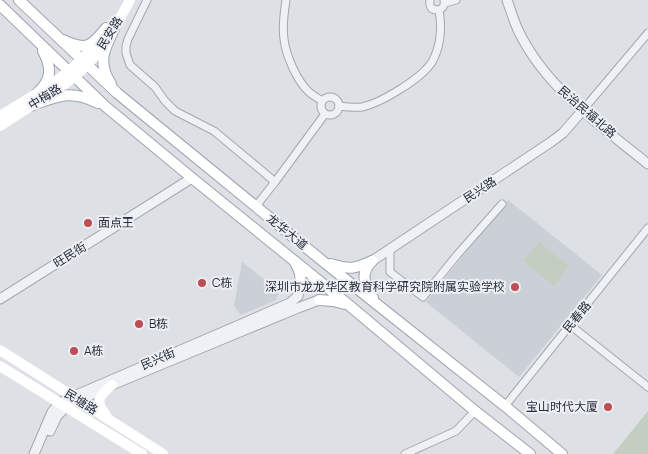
<svg xmlns="http://www.w3.org/2000/svg" width="648" height="454" font-family="Manrope,'Noto Sans SC',sans-serif">
  <rect width="100%" height="100%" fill="#dde0e5"/>
  <g fill="#cbcfd6">
    <path d="M 508,200 L 602,275 L 519,377 L 426,302 Z"/>
    <path d="M 242,262 L 279,291 L 276,300 L 241,315 L 234,306 Z"/>
  </g>
  <g fill="#c2cebf">
    <path d="M 539,242 L 569,266 L 554,286 L 523,261 Z"/>
    <path d="M 648,411 L 648,454 L 613,454 Z"/>
  </g>
  <g fill="none" stroke-linecap="round" stroke-linejoin="round">
    <g stroke="#a3a7ae" stroke-width="9">
      <g id="minor">
        <path d="M 147,0 L 128,39 L 126,46 L 126,53 L 130,65 L 155,87 L 165,101 L 175,111 L 214,131 L 261,170 L 275,182"/>
        <path d="M 286,0 C 284,13 282,26 284,39 C 286,56 297,81 309,92 C 313,96 318,98 322,101"/>
        <path d="M 430,0 C 429,6 431,10 437,10 C 443,9 445,6 444,0"/>
        <path d="M 445,3 L 456,0"/>
        <circle cx="330" cy="106" r="9"/>
        <path d="M 339,106 C 346,107 354,108 362,107 C 381,103 421,79 432,62 C 441,46 442,28 439,10"/>
        <path d="M 582,111 L 648,33"/>
        <path d="M 256,206 L 275,182 L 325,114"/>
        <path d="M 390,249 L 390,272 L 423,297 L 457,255 L 502,204"/>
        <path d="M 570,325 L 648,387"/>
        <path d="M 505,406 L 648,228"/>
        <path d="M 405,454 L 456,431 L 475,411"/>
      </g>
    </g>
    <g stroke="#a3a7ae" stroke-width="11">
      <g id="tertiary">
        <path d="M 507,0 C 511,11 514,22 519,32 C 547,89 600,125 648,164"/>
        <path d="M 372,261 L 551,142 L 563,133 L 582,111"/>
        <path d="M 0,299 L 192,178"/>
        <path d="M 50,431 L 57,416 L 63,410 L 72,404 L 112,385 L 298,308 L 319,300"/>
        <path d="M 34,454 L 52,412 L 57,406 L 65,400 L 290,303 L 298,296 L 301,286"/>
      </g>
    </g>
    <g stroke="#9ea3b0" stroke-width="12">
      <g id="primary">
        <path d="M 19,0 L 117,93 L 325,263 L 505,406 L 562,454"/>
        <path d="M 0,5 L 105,106 L 192,178 L 350,306 L 475,411 L 530,454"/>
        <path d="M 63,40 C 86,51 91,47 106,28"/>
        <path d="M 111,84 C 97,62 104,50 114,29"/>
        <path d="M 37,93 C 52,80 52,68 43,51"/>
        <path d="M 30,106 C 58,96 70,89 98,103"/>
        <path d="M 372,261 C 359,275 365,284 373,298"/>
        <path d="M 295,262 L 300,273 L 301,286"/>
        <path d="M 331,264 C 350,270 354,269 372,261"/>
        <path d="M 319,300 L 333,301 L 345,304"/>
      </g>
    </g>
    <use href="#minor" stroke="#eff1f4" stroke-width="7"/>
    <use href="#tertiary" stroke="#eff1f4" stroke-width="9"/>
    <g stroke="#fff" stroke-width="10">
      <path d="M 0,116 C 38,92 74,75 100,37"/>
      <path d="M 0,126 L 65,84 C 98,60 111,35 130,0"/>
      <path d="M 0,350 L 163,454"/>
      <path d="M 0,366 L 142,454"/>
      <path d="M 106,415 C 94,401 99,396 112,385"/>
    </g>
    <use href="#primary" stroke="#fff" stroke-width="10"/>
  </g>
  <g fill="#bf4d55" stroke="#eceff3" stroke-width="2">
    <circle cx="88" cy="223" r="5"/>
    <circle cx="202" cy="283" r="5"/>
    <circle cx="515" cy="287" r="5"/>
    <circle cx="139" cy="324" r="5"/>
    <circle cx="74" cy="351" r="5"/>
    <circle cx="608" cy="407" r="5"/>
  </g>
  <g text-anchor="middle" stroke-width="4" stroke-linejoin="round" paint-order="stroke">
    <g font-size="12" fill="#282d3a" stroke="#eceff3">
      <text transform="translate(110 33) rotate(-58)" y="4">民安路</text>
      <text transform="translate(45 97) rotate(-32)" y="4">中梅路</text>
      <text transform="translate(587 112) rotate(41)" y="4">民治民福北路</text>
      <text transform="translate(480 190) rotate(-33)" y="4">民兴路</text>
      <text transform="translate(287 232) rotate(39)" y="4">龙华大道</text>
      <text transform="translate(70 255) rotate(-32)" y="4">旺民街</text>
      <text transform="translate(577 317) rotate(-51)" y="4">民春路</text>
      <text transform="translate(158 359) rotate(-23)" y="4">民兴街</text>
      <text transform="translate(81 402) rotate(32)" y="4">民塘路</text>
    </g>
    <g font-size="12" fill="#282d3a" stroke="#eceff3" text-anchor="start">
      <text x="98" y="227">面点王</text>
      <text x="212" y="287">C栋</text>
      <text x="505" y="291" text-anchor="end">深圳市龙龙华区教育科学研究院附属实验学校</text>
      <text x="149" y="328">B栋</text>
      <text x="84" y="355">A栋</text>
      <text x="598" y="411" text-anchor="end">宝山时代大厦</text>
    </g>
  </g>
</svg>
